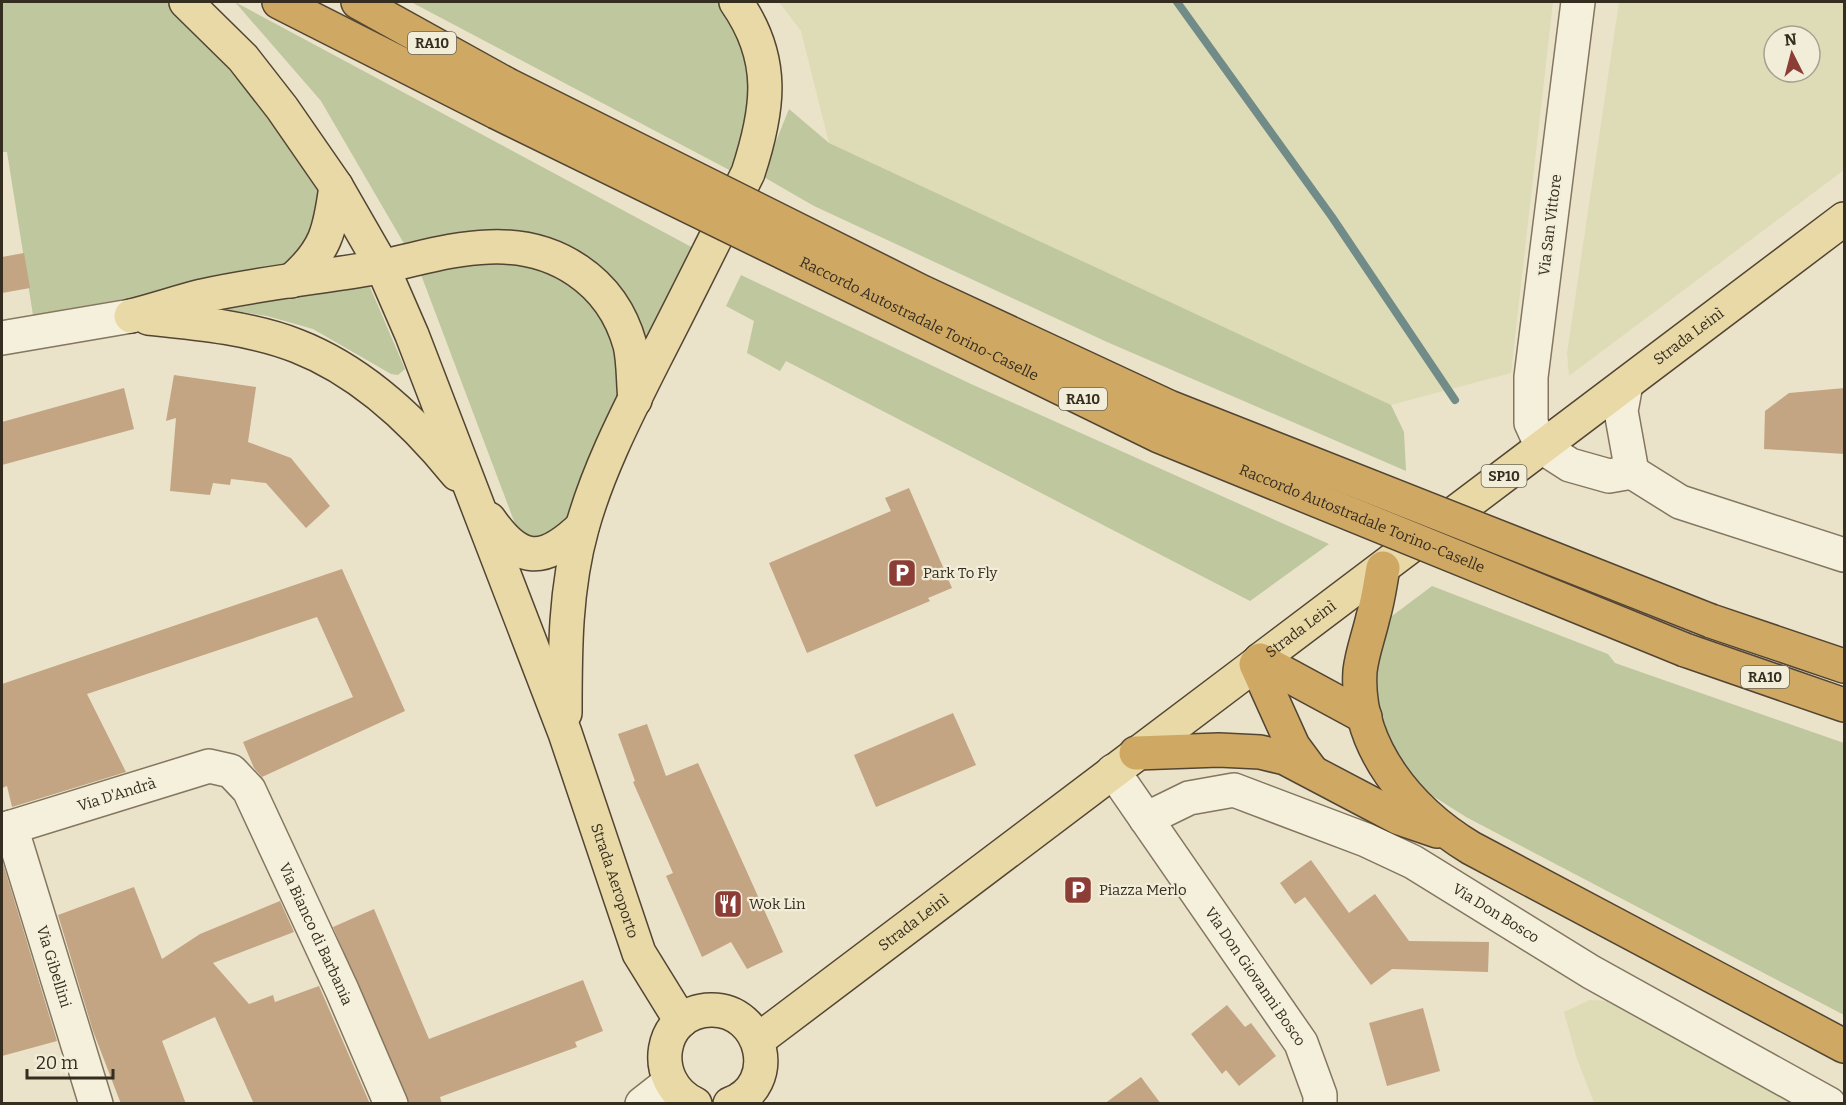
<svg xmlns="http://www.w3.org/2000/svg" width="1846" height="1105" font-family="Bitter,serif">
  <rect width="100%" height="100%" fill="#eae3c9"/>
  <g fill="#dedcb7" fill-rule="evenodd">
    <path d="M 779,2 L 1553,2 L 1511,373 L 1391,405 L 829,143 L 801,31 Z"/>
    <path d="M 1619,2 L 1844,2 L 1844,170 L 1569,376 L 1567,353 ZM 1774,36 L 1810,36 L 1810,72 L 1774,72 Z"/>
    <path d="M 1590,1000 L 1612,1001 L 1801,1103 L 1594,1103 L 1577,1059 L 1564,1012 Z"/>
  </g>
  <g fill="#bec79e">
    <path d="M 2,2 L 167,2 L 207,34 L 272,112 L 323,194 L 313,239 L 298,263 L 208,284 L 33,315 L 7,152 L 2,152 Z"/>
    <path d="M 235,2 L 697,250 L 646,350 L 598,267 L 568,246 L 535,236 L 406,247 L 321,101 Z"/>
    <path d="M 411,2 L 718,2 L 724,6 L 748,60 L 752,111 L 735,173 Z"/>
    <path d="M 789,109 L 829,143 L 1391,405 L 1404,432 L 1406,471 L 1107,342 L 814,206 L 762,176 Z"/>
    <path d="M 546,260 L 610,317 L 622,396 L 569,525 L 555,535 L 530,538 L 517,529 L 420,272 L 436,263 Z"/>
    <path d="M 741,275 L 971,384 L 1329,544 L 1250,601 L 786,361 L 780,371 L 747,353 L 754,321 L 726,306 Z"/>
    <path d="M 367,280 L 405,369 L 398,375 L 391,374 L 313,329 L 267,316 L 218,308 Z"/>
    <path d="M 1432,586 L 1608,654 L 1615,663 L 1844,743 L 1844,1015 L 1466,817 L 1414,784 L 1373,714 L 1373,663 L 1388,619 Z"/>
  </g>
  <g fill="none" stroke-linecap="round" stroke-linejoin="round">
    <path stroke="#718c88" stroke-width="8" d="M 1177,2 L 1332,217 L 1455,400"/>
  </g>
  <g fill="#c3a483">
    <path d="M 24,253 L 30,288 L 2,293 L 2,257 Z"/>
    <path d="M 174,375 L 256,387 L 248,442 L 291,458 L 330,506 L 306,528 L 266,483 L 231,479 L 230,485 L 213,483 L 210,495 L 170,491 L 176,418 L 166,421 Z"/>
    <path d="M 124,388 L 134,429 L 2,465 L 2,422 Z"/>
    <path d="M 1845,388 L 1845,454 L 1764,449 L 1765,411 L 1789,393 Z"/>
    <path d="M 909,488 L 952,588 L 928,598 L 930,601 L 807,653 L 769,563 L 891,511 L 885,498 Z"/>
    <path d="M 342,569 L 405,711 L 262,777 L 254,768 L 243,742 L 353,697 L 317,617 L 87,694 L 126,772 L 12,807 L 7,786 L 2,788 L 2,684 Z"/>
    <path d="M 953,713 L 976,765 L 876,807 L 854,755 Z"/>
    <path d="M 647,724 L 666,776 L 698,763 L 783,952 L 747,969 L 731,942 L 702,957 L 666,876 L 673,873 L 633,782 L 635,781 L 618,734 Z"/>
    <path d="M 2,860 L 57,1041 L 2,1056 Z"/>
    <path d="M 1311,860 L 1349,913 L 1375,894 L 1409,941 L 1489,942 L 1488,972 L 1392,969 L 1371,985 L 1305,897 L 1295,904 L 1280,883 Z"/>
    <path d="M 134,887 L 162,959 L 200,934 L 280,901 L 294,932 L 213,963 L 249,1004 L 273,995 L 275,1002 L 319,986 L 370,1104 L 254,1104 L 215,1017 L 162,1041 L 186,1104 L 121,1104 L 93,1031 L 58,915 Z"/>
    <path d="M 374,909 L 429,1039 L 583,980 L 603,1031 L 575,1042 L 577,1047 L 440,1097 L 442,1104 L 409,1104 L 333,927 Z"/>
    <path d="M 1227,1005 L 1245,1027 L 1251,1023 L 1276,1056 L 1239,1086 L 1226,1070 L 1222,1074 L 1191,1034 Z"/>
    <path d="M 1423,1008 L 1440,1071 L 1387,1086 L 1369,1023 Z"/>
    <path d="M 1141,1077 L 1161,1104 L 1104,1104 Z"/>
  </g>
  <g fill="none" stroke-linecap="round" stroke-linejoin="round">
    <g stroke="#847660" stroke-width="36">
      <g id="minor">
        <path d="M 1578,2 L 1531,377 L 1531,423 L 1542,447 L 1570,465 L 1609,476 L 1632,472"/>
        <path d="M 2,338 L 131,316"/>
        <path d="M 1626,384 L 1621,411 L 1632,472 L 1680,502 L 1844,555"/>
        <path id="s1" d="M 1113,771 L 1301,1043 L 1320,1095 L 1320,1104"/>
        <path id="s2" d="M 1146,819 L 1189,798 L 1234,790 L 1366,840 L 1413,862 L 1591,972 L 1829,1104"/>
        <path id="s3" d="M 11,827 L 96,1104"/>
        <path id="s4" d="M 2,830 L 209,766 L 231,771 L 249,790 L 342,990 L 391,1104"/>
        <path d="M 642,1104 L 670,1082"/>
      </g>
    </g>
    <g stroke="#534533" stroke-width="36">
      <g id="major">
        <path id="s5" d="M 186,2 L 243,58 L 282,108 L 336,186 L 382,266 L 412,335 L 565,733 L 639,953 L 681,1021"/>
        <path d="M 291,281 C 326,251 330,231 336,186"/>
        <path d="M 131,316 C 155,310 178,302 202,296 C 256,284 313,278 368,269 C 409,262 449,248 489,247 C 555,244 612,280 630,345 C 634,362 633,382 635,400"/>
        <path d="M 148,318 C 197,323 251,328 297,346 C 361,371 415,422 457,474"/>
        <path d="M 489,519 C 520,564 543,564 582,527"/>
        <path id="s6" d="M 1260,660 L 1844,219"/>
        <path d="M 565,713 C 565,650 565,589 582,528 C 598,470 627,414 654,360 C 686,298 717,235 748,173 C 769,109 776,59 736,2"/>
        <path id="s7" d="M 758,1040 L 1256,664"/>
        <path d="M 695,1104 C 648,1082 658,1011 711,1010 C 763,1009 782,1085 730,1104"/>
      </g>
    </g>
    <g stroke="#534533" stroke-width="36">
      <g id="highway">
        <path d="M 279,2 L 496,112"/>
        <path d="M 358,2 L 506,84"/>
        <path d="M 1383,568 C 1380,584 1378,601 1373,617 C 1369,635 1362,653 1360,671 C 1355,747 1410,811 1471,848 L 1844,1046"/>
        <path d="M 1711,621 L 1844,666"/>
        <path d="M 1685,650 L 1844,705"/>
        <path d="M 1260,660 L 1365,717"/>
        <path d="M 1256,664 L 1293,746 L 1310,769"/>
        <path d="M 1136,753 L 1219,750 L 1260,752 L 1285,758 L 1399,818 L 1437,831"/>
      </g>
    </g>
    <use href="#minor" stroke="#f5f0db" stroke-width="33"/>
    <use href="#major" stroke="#e8d9a6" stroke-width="33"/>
    <use href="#highway" stroke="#cfa964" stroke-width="33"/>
    <g stroke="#534533" stroke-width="36" stroke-linecap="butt">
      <g id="highway-bridge">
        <path d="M 506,84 L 922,292 L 1169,407 L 1711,621"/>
        <path id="s8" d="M 496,112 L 1159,436 L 1685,650"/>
      </g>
    </g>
    <use href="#highway-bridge" stroke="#cfa964" stroke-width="33"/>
  </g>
  <defs>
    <g id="parking-square" transform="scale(1.5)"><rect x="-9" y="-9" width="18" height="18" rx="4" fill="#8c3d36" stroke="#f2edd8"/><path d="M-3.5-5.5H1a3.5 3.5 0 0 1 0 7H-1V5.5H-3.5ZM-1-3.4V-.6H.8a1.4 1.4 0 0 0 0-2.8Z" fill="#fff"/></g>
    <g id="restaurant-square" transform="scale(1.5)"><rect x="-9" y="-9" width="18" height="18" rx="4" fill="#8c3d36" stroke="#f2edd8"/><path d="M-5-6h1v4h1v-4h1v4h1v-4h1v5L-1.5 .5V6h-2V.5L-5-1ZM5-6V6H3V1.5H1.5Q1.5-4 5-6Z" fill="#fff"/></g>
  </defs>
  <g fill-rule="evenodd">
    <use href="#parking-square" x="902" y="573"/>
    <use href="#parking-square" x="1078" y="890"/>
    <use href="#restaurant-square" x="728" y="904"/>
  </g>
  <g text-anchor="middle" stroke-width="4.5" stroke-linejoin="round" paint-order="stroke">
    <g fill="#f2edd8" stroke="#6e6758" stroke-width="1.5">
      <rect x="408" y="32" width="48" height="22" rx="4.5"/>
      <rect x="1059" y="388" width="48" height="22" rx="4.5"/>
      <rect x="1481.5" y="465" width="45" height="22" rx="4.5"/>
      <rect x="1741" y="666" width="48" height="22" rx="4.5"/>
    </g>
    <g font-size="14" font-weight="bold" fill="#362d21">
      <text x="432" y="48">RA10</text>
      <text x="1083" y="404">RA10</text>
      <text x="1504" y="481">SP10</text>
      <text x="1765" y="682">RA10</text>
    </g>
    <g font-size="15" fill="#362d21" stroke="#f2edd8">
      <text transform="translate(1550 225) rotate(-83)" y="5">Via San Vittore</text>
      <text dy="5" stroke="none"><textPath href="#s8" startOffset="471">Raccordo Autostradale Torino-Caselle</textPath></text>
      <text dy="5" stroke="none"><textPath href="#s6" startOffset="537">Strada Leinì</textPath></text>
      <text dy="5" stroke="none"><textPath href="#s8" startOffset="957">Raccordo Autostradale Torino-Caselle</textPath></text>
      <text dy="5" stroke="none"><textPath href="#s6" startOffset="51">Strada Leinì</textPath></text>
      <text dy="5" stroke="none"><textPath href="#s4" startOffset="120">Via D'Andrà</textPath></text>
      <text dy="5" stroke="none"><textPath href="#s5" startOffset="988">Strada Aeroporto</textPath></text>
      <text dy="5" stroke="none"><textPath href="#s2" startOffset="384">Via Don Bosco</textPath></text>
      <text dy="5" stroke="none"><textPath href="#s7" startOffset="195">Strada Leinì</textPath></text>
      <text dy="5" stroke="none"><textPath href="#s4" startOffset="424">Via Bianco di Barbania</textPath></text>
      <text dy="5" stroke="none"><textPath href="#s3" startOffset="146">Via Gibellini</textPath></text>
      <text dy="5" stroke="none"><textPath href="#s1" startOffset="250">Via Don Giovanni Bosco</textPath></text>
    </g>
    <g font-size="15" fill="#362d21" stroke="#f2edd8" text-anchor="start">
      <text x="923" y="578">Park To Fly</text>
      <text x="1099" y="895">Piazza Merlo</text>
      <text x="749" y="909">Wok Lin</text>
    </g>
  </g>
  <rect width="1846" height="1105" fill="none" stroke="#362d21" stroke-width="6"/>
  <g transform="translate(1792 54) rotate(354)"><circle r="28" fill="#f2edd8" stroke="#a7a08f" stroke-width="1.5"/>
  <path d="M0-4.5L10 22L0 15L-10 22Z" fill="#8c3d36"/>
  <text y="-9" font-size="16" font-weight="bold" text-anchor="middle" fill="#362d21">N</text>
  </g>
  <path d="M27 1069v9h86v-9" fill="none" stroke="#362d21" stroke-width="3"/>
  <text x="36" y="1069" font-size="18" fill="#362d21" stroke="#f2edd8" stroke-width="4.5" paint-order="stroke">20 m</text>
</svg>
